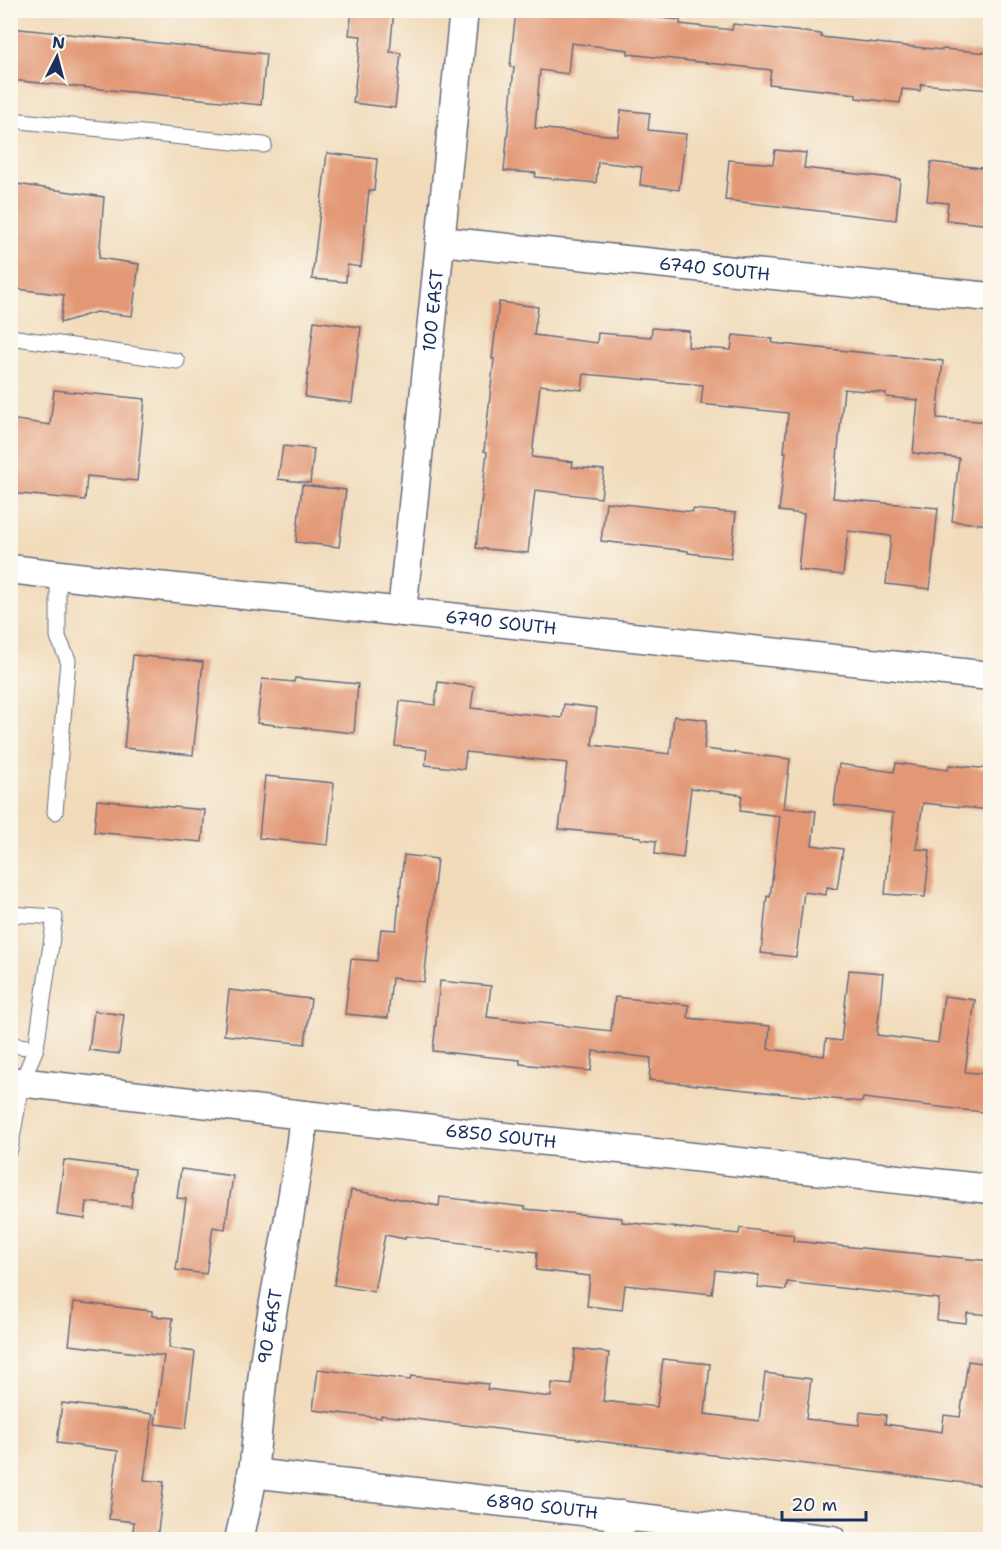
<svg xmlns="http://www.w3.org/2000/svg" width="1001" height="1550" font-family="'Shantell Sans',sans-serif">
  <rect width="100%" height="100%" fill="#fbf7ec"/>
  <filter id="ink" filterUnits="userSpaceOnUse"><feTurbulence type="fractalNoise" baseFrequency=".0167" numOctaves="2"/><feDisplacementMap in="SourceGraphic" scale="12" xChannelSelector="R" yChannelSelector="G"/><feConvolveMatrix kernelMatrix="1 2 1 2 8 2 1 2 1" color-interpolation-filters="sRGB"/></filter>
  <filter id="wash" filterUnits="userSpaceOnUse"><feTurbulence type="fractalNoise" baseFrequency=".008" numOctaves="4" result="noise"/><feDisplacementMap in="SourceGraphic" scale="24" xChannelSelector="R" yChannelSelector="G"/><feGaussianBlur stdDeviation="1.35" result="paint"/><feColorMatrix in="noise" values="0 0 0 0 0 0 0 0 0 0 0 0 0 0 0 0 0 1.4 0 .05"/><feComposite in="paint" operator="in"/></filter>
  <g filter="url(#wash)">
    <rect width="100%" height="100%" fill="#f1dbbb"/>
    <g id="blocks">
      <g fill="#e29775">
        <path d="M 352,10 L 394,10 L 390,52 L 401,53 L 395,108 L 353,103 L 361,36 L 349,35 Z"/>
        <path d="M 516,10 L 614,10 L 614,13 L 680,20 L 680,24 L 732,30 L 733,24 L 821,34 L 821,37 L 942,50 L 943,49 L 990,53 L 990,90 L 921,84 L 920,91 L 902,89 L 900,103 L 856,98 L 856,94 L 769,84 L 771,70 L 628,54 L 628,50 L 571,43 L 568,74 L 540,70 L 535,128 L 618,136 L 621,110 L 650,113 L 648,130 L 686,134 L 679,190 L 640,185 L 642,167 L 598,162 L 596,183 L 535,177 L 536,173 L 504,171 L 514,67 L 510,67 Z"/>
        <path d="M 10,28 L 266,54 L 261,105 L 10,80 Z"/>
        <path d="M 775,150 L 806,153 L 804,168 L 900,179 L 896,220 L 725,200 L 729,160 L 773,164 Z"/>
        <path d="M 327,153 L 377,159 L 374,191 L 369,190 L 361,267 L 347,265 L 346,282 L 312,279 Z"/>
        <path d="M 931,162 L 990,169 L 990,225 L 946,220 L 948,203 L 927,201 Z"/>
        <path d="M 10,183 L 104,197 L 99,258 L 139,264 L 132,316 L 96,312 L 60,323 L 64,295 L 10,288 Z"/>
        <path d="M 499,302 L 538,307 L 534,335 L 597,343 L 598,333 L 651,337 L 652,328 L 689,331 L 688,347 L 731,350 L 733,335 L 773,339 L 772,343 L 943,361 L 937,418 L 990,422 L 990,525 L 952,521 L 959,458 L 913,453 L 918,400 L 886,397 L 886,393 L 844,389 L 833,498 L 938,508 L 930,589 L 886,584 L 891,536 L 848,531 L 843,575 L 798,570 L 804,514 L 779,511 L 786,452 L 784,452 L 788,413 L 701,404 L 703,385 L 584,374 L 582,390 L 540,385 L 532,457 L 573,462 L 572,467 L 604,470 L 601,498 L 535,490 L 528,553 L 476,548 L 487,452 L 484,451 L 494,359 L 492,359 Z"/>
        <path d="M 314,321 L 361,327 L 352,403 L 305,397 Z"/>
        <path d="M 54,390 L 145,399 L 137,481 L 87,476 L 85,500 L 10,493 L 10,419 L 50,425 Z"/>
        <path d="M 283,446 L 314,449 L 310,483 L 278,479 Z"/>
        <path d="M 302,485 L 346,490 L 339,547 L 296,542 Z"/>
        <path d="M 606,502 L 693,512 L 693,509 L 736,513 L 731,558 L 688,553 L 688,551 L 601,541 Z"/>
        <path d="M 133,655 L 203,662 L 193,755 L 124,748 Z"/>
        <path d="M 295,678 L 358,684 L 354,733 L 257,723 L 262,679 L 294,682 Z"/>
        <path d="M 438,682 L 474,687 L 471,708 L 562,718 L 564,704 L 597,708 L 592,745 L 670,754 L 674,716 L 707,720 L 704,749 L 790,759 L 784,808 L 816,811 L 812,845 L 843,849 L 837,889 L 827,887 L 826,895 L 804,892 L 796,957 L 761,953 L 767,896 L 770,897 L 780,816 L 740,811 L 742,795 L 691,788 L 683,858 L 655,854 L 656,841 L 641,839 L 641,837 L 559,829 L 567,763 L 466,752 L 464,769 L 425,765 L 427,750 L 395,746 L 400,701 L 435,705 Z"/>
        <path d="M 896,763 L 948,770 L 949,765 L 990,769 L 990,810 L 923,803 L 916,849 L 930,850 L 925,897 L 885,894 L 893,813 L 834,805 L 839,764 L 894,772 Z"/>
        <path d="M 265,776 L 334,783 L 328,845 L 259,838 Z"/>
        <path d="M 97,800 L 205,810 L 202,842 L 94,832 Z"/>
        <path d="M 404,855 L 437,859 L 424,982 L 392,978 L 388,1018 L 345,1014 L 351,959 L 377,961 L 381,929 L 396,930 Z"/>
        <path d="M 849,970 L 883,973 L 877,1035 L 938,1043 L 944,996 L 975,1000 L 965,1072 L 990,1074 L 990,1113 L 863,1098 L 862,1102 L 649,1080 L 651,1058 L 593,1051 L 591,1071 L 520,1064 L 520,1060 L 433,1051 L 440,981 L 491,986 L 487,1017 L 611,1031 L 615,997 L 689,1005 L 688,1018 L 770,1026 L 768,1049 L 824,1056 L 826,1039 L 841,1041 Z"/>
        <path d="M 229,990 L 311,999 L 305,1044 L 224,1035 Z"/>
        <path d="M 94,1011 L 124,1015 L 119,1054 L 89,1050 Z"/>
        <path d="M 64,1160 L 135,1169 L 131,1207 L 87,1202 L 85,1219 L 57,1215 Z"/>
        <path d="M 181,1169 L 233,1176 L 225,1229 L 213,1227 L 206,1274 L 176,1270 L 186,1199 L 177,1198 Z"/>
        <path d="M 351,1190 L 439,1206 L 440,1197 L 525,1207 L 525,1209 L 622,1218 L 622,1222 L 739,1234 L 740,1228 L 794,1235 L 793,1241 L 990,1261 L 990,1315 L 967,1313 L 966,1323 L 937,1320 L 939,1299 L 787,1282 L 786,1290 L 757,1287 L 759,1275 L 715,1270 L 712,1294 L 625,1285 L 622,1310 L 587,1306 L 590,1276 L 536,1270 L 537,1252 L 405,1236 L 405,1239 L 385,1235 L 374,1292 L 334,1285 Z"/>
        <path d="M 74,1302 L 152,1311 L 152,1316 L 173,1318 L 169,1348 L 195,1352 L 186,1428 L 155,1424 L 164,1356 L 69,1345 Z"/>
        <path d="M 575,1349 L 609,1353 L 603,1401 L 657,1407 L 663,1359 L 710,1364 L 705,1414 L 759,1421 L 765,1373 L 811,1379 L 806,1419 L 859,1425 L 860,1412 L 886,1415 L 885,1424 L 942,1432 L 944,1415 L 960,1417 L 968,1361 L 990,1364 L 990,1418 L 988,1442 L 990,1442 L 990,1486 L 781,1461 L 780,1463 L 381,1415 L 381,1418 L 313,1410 L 318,1369 L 410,1380 L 411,1376 L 488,1384 L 487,1389 L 551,1397 L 552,1383 L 571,1385 Z"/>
        <path d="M 62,1403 L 153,1414 L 144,1480 L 164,1482 L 157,1539 L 132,1539 L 134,1522 L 109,1519 L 118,1451 L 57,1443 Z"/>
      </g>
    </g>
  </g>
  <g filter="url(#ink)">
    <use href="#blocks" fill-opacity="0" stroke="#666b7f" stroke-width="1.5"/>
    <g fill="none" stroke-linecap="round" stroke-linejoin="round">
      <g stroke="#666b7f" stroke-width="17">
        <g id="service">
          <path d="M 10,120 L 264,145"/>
          <path d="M 10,337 L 177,361"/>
          <path d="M 55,812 L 68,660 L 58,637 L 58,574"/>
          <path d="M 10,914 L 55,917 L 36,1048 L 22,1082 L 10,1149"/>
          <path d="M 10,1045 L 36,1048"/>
        </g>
      </g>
      <g stroke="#666b7f" stroke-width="31">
        <g id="minor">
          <path id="s1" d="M 440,241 L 990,297"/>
          <path id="s2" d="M 10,569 L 118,582 L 284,599 L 990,676"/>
          <path id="s3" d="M 402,612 L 464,10"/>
          <path id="s4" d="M 10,1081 L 304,1115 L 990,1189"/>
          <path id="s5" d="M 252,1473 L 832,1540"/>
          <path id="s6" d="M 239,1540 C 244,1517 250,1495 253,1472 C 258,1432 260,1390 266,1350 C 278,1271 296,1194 304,1115"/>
          <path d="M 618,1540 L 621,1515"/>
        </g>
      </g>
      <use href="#service" stroke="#fff" stroke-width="15"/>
      <use href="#minor" stroke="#fff" stroke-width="28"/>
    </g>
  </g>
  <g text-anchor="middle" stroke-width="4.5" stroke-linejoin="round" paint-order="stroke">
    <g font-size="18" fill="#1b2f5e" stroke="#fbf7ec">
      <text dy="6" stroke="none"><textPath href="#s1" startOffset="276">6740 SOUTH</textPath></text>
      <text dy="6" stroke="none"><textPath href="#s3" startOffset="303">100 EAST</textPath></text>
      <text dy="6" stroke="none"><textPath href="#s2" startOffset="494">6790 SOUTH</textPath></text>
      <text dy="6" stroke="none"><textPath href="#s4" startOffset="494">6850 SOUTH</textPath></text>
      <text dy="6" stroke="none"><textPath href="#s6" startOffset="216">90 EAST</textPath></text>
      <text dy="6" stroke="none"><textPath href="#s5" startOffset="292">6890 SOUTH</textPath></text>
    </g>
  </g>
  <rect width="1001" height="1550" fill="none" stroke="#fbf7ec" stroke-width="36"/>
  <g transform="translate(57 57) rotate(6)" stroke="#fbf7ec" stroke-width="4.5" paint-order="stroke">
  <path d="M0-4.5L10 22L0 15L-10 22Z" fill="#1b2f5e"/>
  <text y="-9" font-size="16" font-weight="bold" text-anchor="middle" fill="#1b2f5e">N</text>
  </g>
  <path d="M782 1511v9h84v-9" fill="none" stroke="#1b2f5e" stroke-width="3"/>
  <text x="791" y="1511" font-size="18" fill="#1b2f5e" stroke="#fbf7ec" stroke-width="4.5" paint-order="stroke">20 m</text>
</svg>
